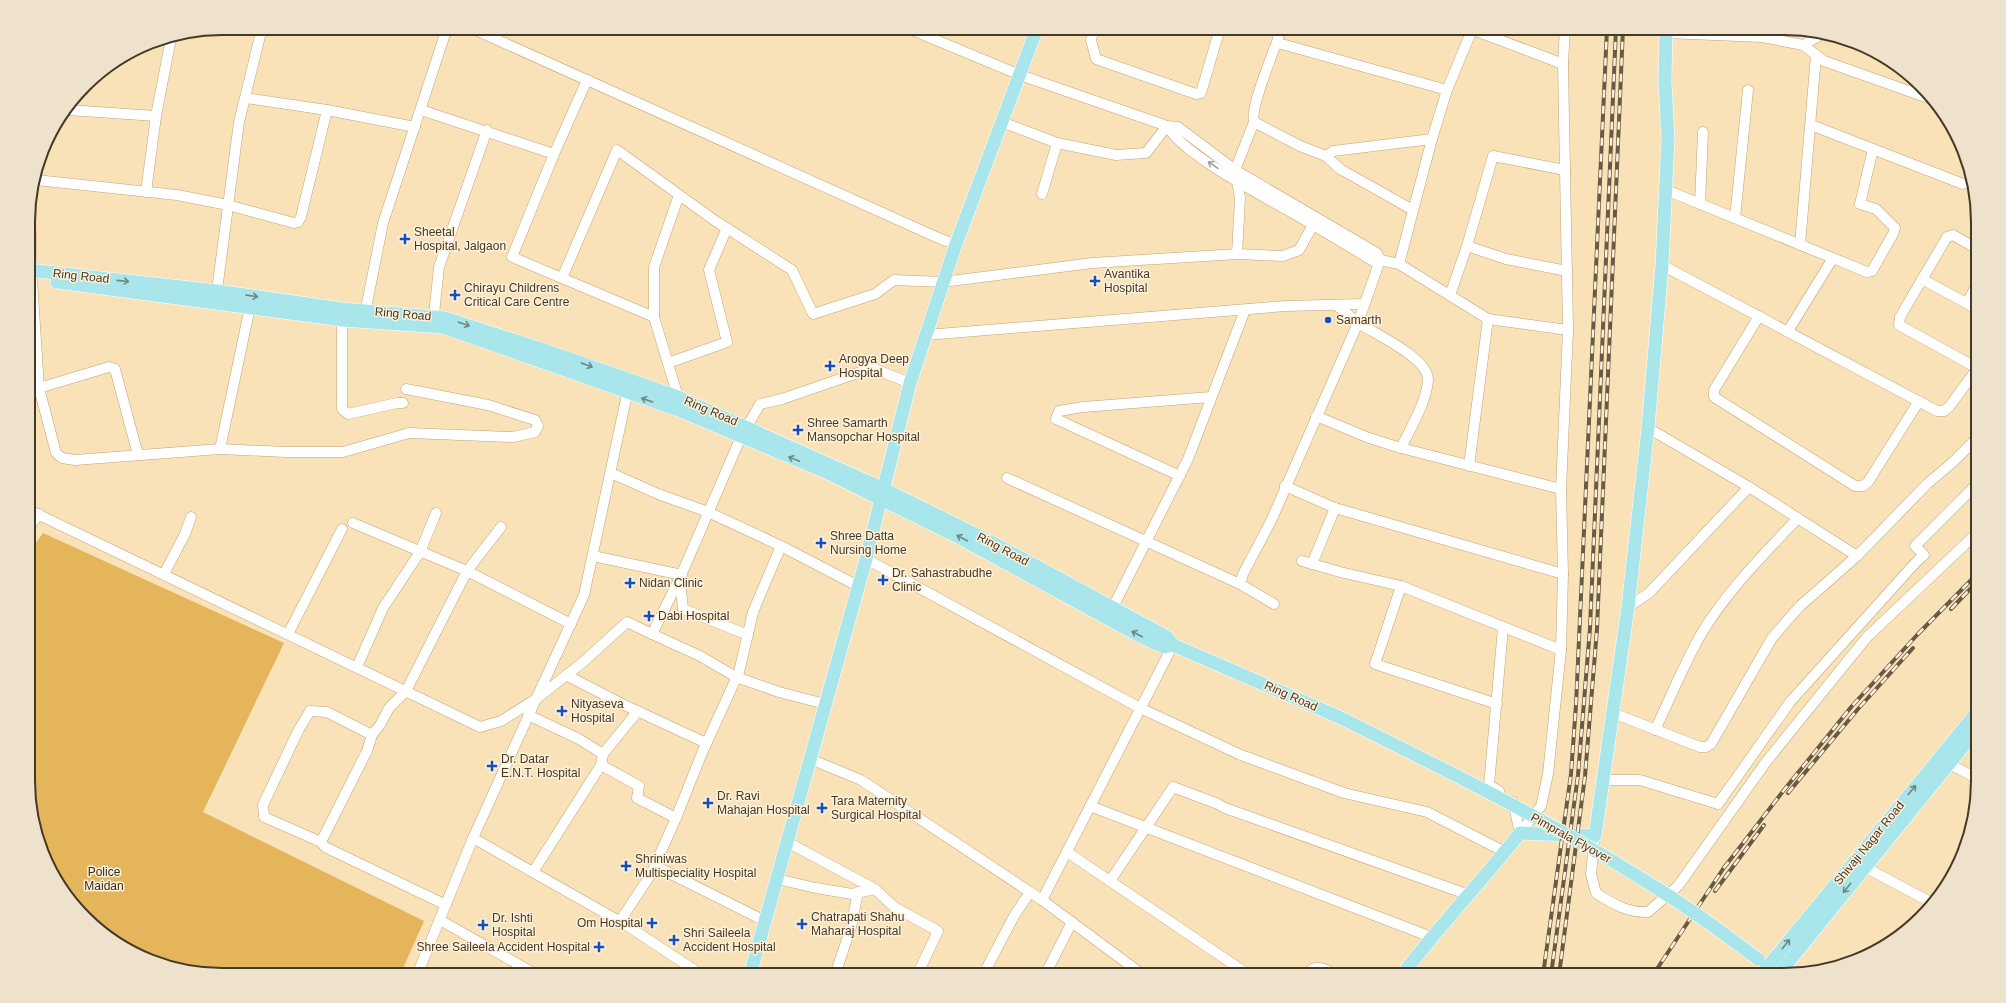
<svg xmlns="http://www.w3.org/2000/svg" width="2006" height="1003" font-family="Helvetica,sans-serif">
  <rect width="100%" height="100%" fill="#fae2b8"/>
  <path fill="#e4b55a" d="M 43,533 L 284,643 L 203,812 L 424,921 L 400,975 L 222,975 L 136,955 L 94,927 L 68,899 L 43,855 L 30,807 L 29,553 Z"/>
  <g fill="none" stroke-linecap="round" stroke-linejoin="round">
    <g stroke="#c1a471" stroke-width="11">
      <g id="minor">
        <path d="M 471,28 L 943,240 L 956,244"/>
        <path d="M 907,28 L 1020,75 L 1167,126 L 1178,127 L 1235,170 L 1377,253 L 1380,260 L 1358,323 L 1271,521 L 1243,574 L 1240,584"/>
        <path d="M 1094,28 L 1091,40 L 1096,59 L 1196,94 L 1201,93 L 1220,28"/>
        <path d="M 1468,28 L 1563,64"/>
        <path d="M 1666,33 L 1762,37 L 1803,45 L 1819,36"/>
        <path d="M 1278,43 L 1447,90"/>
        <path d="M 1803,45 L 1824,61 L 1934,100"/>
        <path d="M 246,98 L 327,110"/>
        <path d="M 68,110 L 156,116"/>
        <path d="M 421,110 L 554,154 L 512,257 L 654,317 L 678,397 L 677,401"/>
        <path d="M 1002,122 L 1057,143 L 1116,155 L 1146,153 L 1167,126"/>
        <path d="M 1254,122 L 1300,146 L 1326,156 L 1340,169 L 1413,210"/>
        <path d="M 1811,125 L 1963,184"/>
        <path d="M 1167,126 C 1184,155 1258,193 1289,211 C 1317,227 1345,244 1373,261 L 1380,260 L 1399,264 L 1488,319 L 1568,330"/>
        <path d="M 554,154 L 587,80"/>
        <path d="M 1326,156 L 1333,151 L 1432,139"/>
        <path d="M 36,180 L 177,195 L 228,205 L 294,223 L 298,222 L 301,217 L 327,110 L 415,127"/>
        <path d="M 1666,190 L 1867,272 L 1872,271 L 1893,234 L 1895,228 L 1876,209 L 1860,204 L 1873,149"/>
        <path d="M 146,192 L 156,116 L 171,38"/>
        <path d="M 1042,194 L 1057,143"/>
        <path d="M 30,201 L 32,279 L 39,388 L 56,453 L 62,458 L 75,460 L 220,449 L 286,452 L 343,452 L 409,433 L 513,437 L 535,432 L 538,426 L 535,420 L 488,405 L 406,389"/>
        <path d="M 1700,204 L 1703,132"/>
        <path d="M 1735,218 L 1748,90"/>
        <path d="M 1800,245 L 1816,55"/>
        <path d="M 1467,246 L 1506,259 L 1567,271"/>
        <path d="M 1977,249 L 1953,235 L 1947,237 L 1900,317 L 1899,325 L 1977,368"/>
        <path d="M 1237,254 L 1240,198 L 1235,170 L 1254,122 C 1250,109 1269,64 1274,49 C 1279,42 1277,36 1281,28"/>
        <path d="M 1399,264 L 1432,139 L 1447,90 L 1472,30"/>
        <path d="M 1662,265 L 1937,411 L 1944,411 L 1949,407 L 1977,369"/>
        <path d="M 562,278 L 617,150 L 714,220 L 792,270 L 813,314 L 875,294 L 894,280 L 943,282 L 1092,263 L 1237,254 L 1283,256 L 1299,250 L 1317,218"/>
        <path d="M 1922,279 L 1977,309"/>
        <path d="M 1450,295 L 1467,246 L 1493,156 L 1565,170"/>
        <path d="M 216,298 L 239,122 L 262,28"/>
        <path d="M 1967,303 L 1977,284"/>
        <path d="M 1336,305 C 1344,311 1351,318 1360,324 C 1377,335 1428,358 1428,380 C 1427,401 1410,429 1401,448"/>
        <path d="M 1759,316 L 1714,390 L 1714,397 L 1855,486 L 1863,486 L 1868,482 L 1919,401"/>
        <path d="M 654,317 L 654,267 L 679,195"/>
        <path d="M 364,318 L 383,223 L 447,28"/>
        <path d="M 342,320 L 342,409 L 348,414 L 397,403 L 403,403"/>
        <path d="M 433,324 L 439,267 L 487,130"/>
        <path d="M 1788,331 L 1833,258"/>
        <path d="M 926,335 L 1286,306 L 1364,304"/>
        <path d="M 668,363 L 727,342 L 709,270 L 727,228"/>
        <path d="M 39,388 L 109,367 L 115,369 L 138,455"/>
        <path d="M 1316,416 L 1369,438 L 1401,448 L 1561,489"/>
        <path d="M 1648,428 L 1749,487 L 1857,556"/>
        <path d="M 220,449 L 250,307"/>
        <path d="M 1469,466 L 1488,319"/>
        <path d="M 611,473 L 658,494 L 708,512 L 781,546"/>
        <path d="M 1180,476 L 1056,419 L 1059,411 L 1083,407 L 1211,397"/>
        <path d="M 1007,478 L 1240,584 L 1274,604"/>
        <path d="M 1285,486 L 1335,508 L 1563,574"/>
        <path d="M 29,510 L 480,727 L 501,721 L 536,699 L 582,663 L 627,622 L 652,634"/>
        <path d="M 353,523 L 467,571 L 571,624"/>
        <path d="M 29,527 L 39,514"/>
        <path d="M 593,556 L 682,575"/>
        <path d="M 866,559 L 1140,708 L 1241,755 L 1344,793 L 1427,812 L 1505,852"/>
        <path d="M 1302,561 L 1340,572 L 1401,586 L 1561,650"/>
        <path d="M 1312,564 L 1335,508"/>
        <path d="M 164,574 L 185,534 L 191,517"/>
        <path d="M 680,581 L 683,609 L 748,635"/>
        <path d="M 1401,586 L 1375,664 L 1497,704"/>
        <path d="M 1628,607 L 1649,593 L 1749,487"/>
        <path d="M 1110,613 L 1188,459 L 1245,310"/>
        <path d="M 288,634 L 342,529"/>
        <path d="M 357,667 L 383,608 L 420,552 L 436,513"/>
        <path d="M 566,675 L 620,703 L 706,743"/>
        <path d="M 825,704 L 779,692 L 736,677 L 700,656 L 652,634 L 679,580 L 741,437 L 760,404 L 782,399 L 872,368 L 910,383"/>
        <path d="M 1613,713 L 1700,747 L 1706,747 L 1711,744 L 1772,638 L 1799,607 L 1857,556 L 1927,484 L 1953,462 L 1977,438"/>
        <path d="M 528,715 L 579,739 L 603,754 L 601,765 L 639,786 L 637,798 L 676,818"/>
        <path d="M 1655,730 C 1670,699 1683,666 1700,636 C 1726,592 1763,555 1798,518"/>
        <path d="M 372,735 L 327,712 L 310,711 L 298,731 L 263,805 L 264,817 L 321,842 L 325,847 L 446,905"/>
        <path d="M 603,754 L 638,711"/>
        <path d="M 810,759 L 861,780 L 1042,900 L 1143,975"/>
        <path d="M 1944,761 L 1978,779"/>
        <path d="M 1603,780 L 1640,780 L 1718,804 L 1790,702 L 1917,561 L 1924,555 L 1915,546 L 1977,484"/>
        <path d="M 1499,791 L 1489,785 L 1503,628"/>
        <path d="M 1513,802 L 1520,833"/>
        <path d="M 1090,806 L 1431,937"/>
        <path d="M 1520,833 L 1541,806 L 1548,774 L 1561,650 L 1563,574 L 1561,489 L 1568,330 L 1563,64 L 1565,28"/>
        <path d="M 473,838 L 626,925 L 702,975"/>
        <path d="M 321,842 L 367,751 L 372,735 L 380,725 L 389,708 L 406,691 L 467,571 L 501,527"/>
        <path d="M 787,842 L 875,889 L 894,907 L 938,931 L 917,975"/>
        <path d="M 1594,843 L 1591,874 L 1596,893 C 1613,904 1628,913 1648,912 L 1678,886 L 1766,762 L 1867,637 L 1977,533"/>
        <path d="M 1067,852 L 1249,975"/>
        <path d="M 1859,864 L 1934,904"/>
        <path d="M 655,866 L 765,921"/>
        <path d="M 533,872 L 601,765"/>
        <path d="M 777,879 L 816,888 L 852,894 L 875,889"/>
        <path d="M 1110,881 L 1173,787 L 1218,804 L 1225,808 L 1469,895"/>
        <path d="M 1042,900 L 1173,645"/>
        <path d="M 440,920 L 537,975"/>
        <path d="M 620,921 L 651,874 L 676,818 L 702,753 L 739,672 L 753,612 L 781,546 L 858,586"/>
        <path d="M 417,975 L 473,838 L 536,699 L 584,595 L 629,385"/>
        <path d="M 835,975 L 851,927 L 858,892"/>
        <path d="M 983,975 L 1014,916 L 1030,892"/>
        <path d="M 1045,975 L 1072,922"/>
        <path d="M 1127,975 L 1131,966"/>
        <path d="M 1305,975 C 1315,963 1324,968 1336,975"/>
      </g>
    </g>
    <g stroke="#fff" stroke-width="14">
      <g id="major">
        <path d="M 29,270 L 217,291 L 342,309 L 445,318 L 538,348 L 678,397 L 884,489 L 999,546 L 1167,637 L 1173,645 L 1339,717"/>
        <path d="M 57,282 L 342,320 L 443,327 L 676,409 L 826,472 L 960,538 L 1138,635 L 1164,647 L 1173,645"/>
        <path d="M 750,975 L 866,559 L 910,383 L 956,244 L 1037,28"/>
        <path d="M 1402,975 C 1439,926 1482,881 1520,833 L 1595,836 L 1628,607 L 1648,428 L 1662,265 L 1668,139 L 1665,82 L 1666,28"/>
        <path d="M 1761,975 L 1978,711"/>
        <path d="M 1778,975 L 1978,728"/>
      </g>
    </g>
    <use href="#minor" stroke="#fff" stroke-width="10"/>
    <use href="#major" stroke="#a9e6eb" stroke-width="13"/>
    <g stroke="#695b42" stroke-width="4">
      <g id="rail">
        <path d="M 1951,609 L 1977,582"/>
        <path d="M 1788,793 L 1858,709 L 1913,648"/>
        <path d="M 1715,891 L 1764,825"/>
        <path d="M 1543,975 L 1571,774 L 1576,705 L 1607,28"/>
        <path d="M 1551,975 L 1578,775 L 1590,628 L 1616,28"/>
        <path d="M 1559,975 L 1585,776 L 1597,629 L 1623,28"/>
        <path d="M 1653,975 L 1723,869 L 1784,790 L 1852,706 L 1917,635 L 1977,574"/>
      </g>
    </g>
    <use href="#rail" stroke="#fdf1dc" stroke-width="2.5" stroke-dasharray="8" stroke-linecap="butt"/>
    <g stroke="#fff" stroke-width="14" stroke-linecap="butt">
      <path id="major-bridge" d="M 1339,717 C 1450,772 1562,827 1666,894 C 1698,914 1728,937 1758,959"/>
    </g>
    <use href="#major-bridge" stroke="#a9e6eb" stroke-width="13"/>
  </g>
  <defs><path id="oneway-shaft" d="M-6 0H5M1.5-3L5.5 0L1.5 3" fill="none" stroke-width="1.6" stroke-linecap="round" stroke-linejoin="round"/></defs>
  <use stroke="#a29c92" href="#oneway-shaft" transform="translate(1213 165) rotate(-146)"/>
  <g stroke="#72877e">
    <use href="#oneway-shaft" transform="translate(123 281) rotate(6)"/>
    <use href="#oneway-shaft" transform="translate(252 296) rotate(8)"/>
    <use href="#oneway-shaft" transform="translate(464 324) rotate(18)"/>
    <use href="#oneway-shaft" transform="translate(587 365) rotate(20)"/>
    <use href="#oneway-shaft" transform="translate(647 400) rotate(-161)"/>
    <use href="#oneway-shaft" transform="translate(794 459) rotate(-158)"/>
    <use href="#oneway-shaft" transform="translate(962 538) rotate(-152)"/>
    <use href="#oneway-shaft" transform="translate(1137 634) rotate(-153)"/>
    <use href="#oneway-shaft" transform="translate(1912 790) rotate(-50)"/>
    <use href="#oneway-shaft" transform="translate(1847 888) rotate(129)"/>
    <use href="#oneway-shaft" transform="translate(1786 944) rotate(-51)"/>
  </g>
  <g fill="#164fbb" stroke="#fdf1dc" stroke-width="1.5">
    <path d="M403 233h4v4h4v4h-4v4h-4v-4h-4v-4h4z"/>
    <path d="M1093 275h4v4h4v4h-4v4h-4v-4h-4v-4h4z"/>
    <path d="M453 289h4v4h4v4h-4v4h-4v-4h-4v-4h4z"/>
    <circle cx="1328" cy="320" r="4"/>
    <path d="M828 360h4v4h4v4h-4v4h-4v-4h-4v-4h4z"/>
    <path d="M796 424h4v4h4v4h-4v4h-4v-4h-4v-4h4z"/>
    <path d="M819 537h4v4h4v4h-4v4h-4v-4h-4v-4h4z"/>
    <path d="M881 574h4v4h4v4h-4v4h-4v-4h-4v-4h4z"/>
    <path d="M628 577h4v4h4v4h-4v4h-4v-4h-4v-4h4z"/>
    <path d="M647 610h4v4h4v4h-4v4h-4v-4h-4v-4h4z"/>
    <path d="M560 705h4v4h4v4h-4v4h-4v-4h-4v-4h4z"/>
    <path d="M490 760h4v4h4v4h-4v4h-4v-4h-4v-4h4z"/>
    <path d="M706 797h4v4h4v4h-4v4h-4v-4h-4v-4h4z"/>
    <path d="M820 802h4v4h4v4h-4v4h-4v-4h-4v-4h4z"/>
    <path d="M624 860h4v4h4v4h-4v4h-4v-4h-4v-4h4z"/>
    <path d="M650 917h4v4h4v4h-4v4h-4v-4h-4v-4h4z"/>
    <path d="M800 918h4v4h4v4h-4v4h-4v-4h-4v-4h4z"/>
    <path d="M481 919h4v4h4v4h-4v4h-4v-4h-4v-4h4z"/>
    <path d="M672 934h4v4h4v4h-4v4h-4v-4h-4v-4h4z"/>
    <path d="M597 941h4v4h4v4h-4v4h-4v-4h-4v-4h4z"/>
  </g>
  <g text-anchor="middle" stroke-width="3" stroke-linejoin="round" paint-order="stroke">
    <g font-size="12" fill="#453924" stroke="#fdf1dc" text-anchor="start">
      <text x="414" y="236">Sheetal<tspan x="414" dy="14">Hospital, Jalgaon</tspan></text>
      <text x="1104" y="278">Avantika<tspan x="1104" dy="14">Hospital</tspan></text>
      <text x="464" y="292">Chirayu Childrens<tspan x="464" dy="14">Critical Care Centre</tspan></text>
      <text x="1336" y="324">Samarth</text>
      <text x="839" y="363">Arogya Deep<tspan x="839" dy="14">Hospital</tspan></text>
      <text x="807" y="427">Shree Samarth<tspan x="807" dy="14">Mansopchar Hospital</tspan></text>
      <text x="830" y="540">Shree Datta<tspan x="830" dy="14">Nursing Home</tspan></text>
      <text x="892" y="577">Dr. Sahastrabudhe<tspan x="892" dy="14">Clinic</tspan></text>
      <text x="639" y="587">Nidan Clinic</text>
      <text x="658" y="620">Dabi Hospital</text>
      <text x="571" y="708">Nityaseva<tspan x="571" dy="14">Hospital</tspan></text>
      <text x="501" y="763">Dr. Datar<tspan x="501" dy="14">E.N.T. Hospital</tspan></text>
      <text x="717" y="800">Dr. Ravi<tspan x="717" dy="14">Mahajan Hospital</tspan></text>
      <text x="831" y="805">Tara Maternity<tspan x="831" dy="14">Surgical Hospital</tspan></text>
      <text x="635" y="863">Shriniwas<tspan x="635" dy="14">Multispeciality Hospital</tspan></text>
      <text x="811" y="921">Chatrapati Shahu<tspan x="811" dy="14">Maharaj Hospital</tspan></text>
      <text x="492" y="922">Dr. Ishti<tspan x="492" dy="14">Hospital</tspan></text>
      <text x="643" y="927" text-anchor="end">Om Hospital</text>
      <text x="683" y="937">Shri Saileela<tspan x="683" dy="14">Accident Hospital</tspan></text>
      <text x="590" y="951" text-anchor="end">Shree Saileela Accident Hospital</text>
    </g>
    <g font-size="12" fill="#453924" stroke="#fdf1dc">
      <text transform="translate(81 276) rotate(6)" y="4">Ring Road</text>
      <text transform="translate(403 314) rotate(5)" y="4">Ring Road</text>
      <text transform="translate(711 411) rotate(23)" y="4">Ring Road</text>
      <text transform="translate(1003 549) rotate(28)" y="4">Ring Road</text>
      <text transform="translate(1291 696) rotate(24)" y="4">Ring Road</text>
      <text transform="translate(1571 838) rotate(29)" y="4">Pimprala Flyover</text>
      <text transform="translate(1869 843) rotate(-51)" y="4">Shivaji Nagar Road</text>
    </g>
    <g font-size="12" fill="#372b16" stroke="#fdf1dc">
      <text x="104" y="876">Police<tspan x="104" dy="14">Maidan</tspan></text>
    </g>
  </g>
  <path d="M0 0H2006V1003H0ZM222 35H1784A187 187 0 0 1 1971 222V781A187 187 0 0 1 1784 968H222A187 187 0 0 1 35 781V222A187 187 0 0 1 222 35Z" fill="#eee2cd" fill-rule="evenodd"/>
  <path fill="none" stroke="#453924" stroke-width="2" d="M222 35H1784A187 187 0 0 1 1971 222V781A187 187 0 0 1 1784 968H222A187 187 0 0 1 35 781V222A187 187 0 0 1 222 35Z"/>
</svg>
